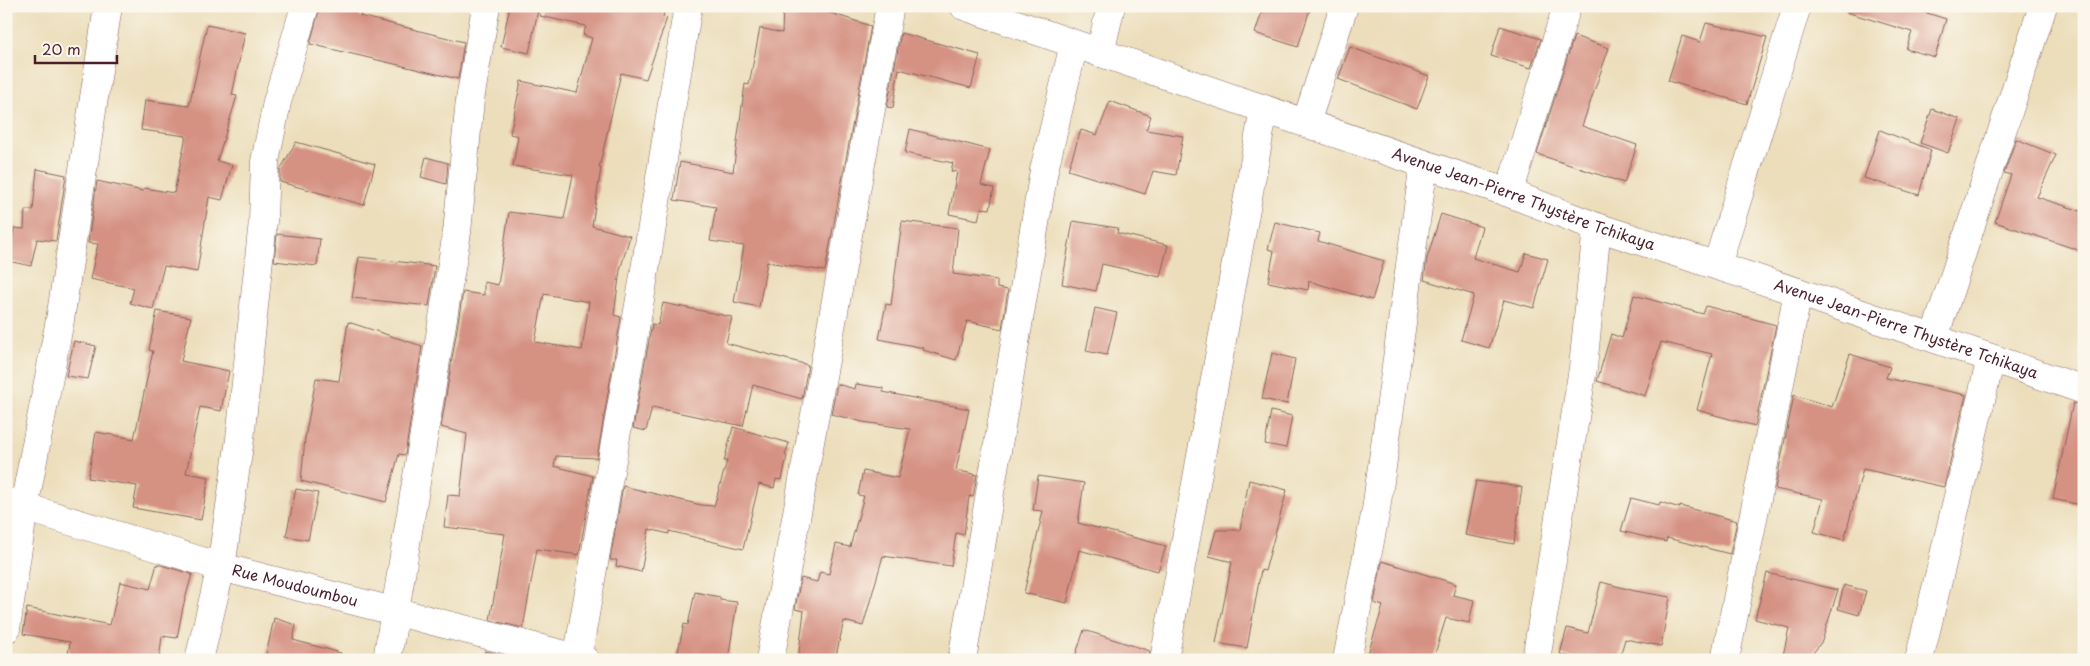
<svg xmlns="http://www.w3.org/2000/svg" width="2090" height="666" font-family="'Playpen Sans',sans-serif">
  <rect width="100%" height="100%" fill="#fbf7ec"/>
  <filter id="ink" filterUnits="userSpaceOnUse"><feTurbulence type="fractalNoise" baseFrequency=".02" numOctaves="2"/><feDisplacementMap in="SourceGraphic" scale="10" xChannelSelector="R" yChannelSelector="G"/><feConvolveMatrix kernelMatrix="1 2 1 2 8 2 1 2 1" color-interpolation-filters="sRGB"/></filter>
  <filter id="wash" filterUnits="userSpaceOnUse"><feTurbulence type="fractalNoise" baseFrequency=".0096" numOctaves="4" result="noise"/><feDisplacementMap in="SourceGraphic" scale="20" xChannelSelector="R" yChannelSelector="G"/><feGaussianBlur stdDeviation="1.12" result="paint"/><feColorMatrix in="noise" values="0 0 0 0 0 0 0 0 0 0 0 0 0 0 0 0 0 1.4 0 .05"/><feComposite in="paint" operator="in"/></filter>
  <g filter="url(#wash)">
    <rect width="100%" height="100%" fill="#ecdebb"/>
    <g id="blocks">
      <g fill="#d59283" fill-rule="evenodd">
        <path d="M 320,6 L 363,6 L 360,16 L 464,42 L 458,79 L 310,44 Z"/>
        <path d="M 510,6 L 539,6 L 529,53 L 501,47 Z"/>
        <path d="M 542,6 L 666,6 L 663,17 L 667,18 L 646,79 L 621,73 L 599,168 L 601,168 L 592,226 L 630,236 L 620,270 L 614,315 L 621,317 L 597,458 L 556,456 L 554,466 L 593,476 L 579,555 L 537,549 L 523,628 L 490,620 L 505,534 L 444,527 L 448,495 L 460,496 L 467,434 L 441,427 L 463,292 L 484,295 L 484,282 L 498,285 L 509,212 L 564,219 L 573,175 L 513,166 L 518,136 L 510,134 L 521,81 L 577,93 L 592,38 L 583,35 L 586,26 L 540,16 ZM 544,294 L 589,302 L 582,350 L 535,342 Z"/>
        <path d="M 783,6 L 809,6 L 871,26 L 825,271 L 767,262 L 759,307 L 734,302 L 744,246 L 710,241 L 716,207 L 674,200 L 680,162 L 733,172 L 745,84 L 749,85 L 760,28 L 782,33 Z"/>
        <path d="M 1264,6 L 1311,6 L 1298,47 L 1255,33 Z"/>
        <path d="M 1847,6 L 1905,6 L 1946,19 L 1935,57 L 1906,49 L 1912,32 L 1846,12 Z"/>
        <path d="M 1706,23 L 1767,37 L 1747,104 L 1668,81 L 1682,36 L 1700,42 Z"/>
        <path d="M 207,25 L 245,33 L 232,95 L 237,96 L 217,161 L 232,165 L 222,200 L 209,197 L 197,272 L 164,266 L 153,309 L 130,303 L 134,288 L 90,279 L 98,244 L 88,243 L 97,181 L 143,191 L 144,188 L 174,193 L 186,136 L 141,130 L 145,100 L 189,106 Z"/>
        <path d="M 1500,26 L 1541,39 L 1531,68 L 1491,56 Z"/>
        <path d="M 901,33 L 980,55 L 971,88 L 899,69 L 893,108 L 887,107 Z"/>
        <path d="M 1574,36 L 1609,48 L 1582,126 L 1637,145 L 1624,183 L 1537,154 Z"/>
        <path d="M 1350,47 L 1429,76 L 1417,109 L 1338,79 Z"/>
        <path d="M 1110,101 L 1151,116 L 1146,130 L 1183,136 L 1176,175 L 1153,171 L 1145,194 L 1068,170 L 1081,130 L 1097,135 Z"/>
        <path d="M 1932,109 L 1960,119 L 1948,153 L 1920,143 Z"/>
        <path d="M 910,129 L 990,150 L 981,185 L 994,188 L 990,209 L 981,208 L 978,220 L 949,214 L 957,172 L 951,171 L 953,163 L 905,153 Z"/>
        <path d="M 1880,130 L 1931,150 L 1919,195 L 1864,178 Z"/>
        <path d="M 2016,139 L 2056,155 L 2037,197 L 2084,212 L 2084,252 L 1995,222 L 2011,175 L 2004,173 Z"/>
        <path d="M 296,142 L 375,164 L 364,205 L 280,182 L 280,170 Z"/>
        <path d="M 426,157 L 448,163 L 446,184 L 421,177 Z"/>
        <path d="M 37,169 L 66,175 L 56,241 L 37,239 L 31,266 L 8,261 L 14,228 L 24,229 L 25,210 L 33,210 Z"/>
        <path d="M 1441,214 L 1482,227 L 1473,258 L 1520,272 L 1526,253 L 1548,259 L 1534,308 L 1504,300 L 1489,348 L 1461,340 L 1474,295 L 1424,280 L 1427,258 Z"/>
        <path d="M 902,221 L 958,228 L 953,274 L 997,280 L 997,288 L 1008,290 L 1002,329 L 967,321 L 956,360 L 923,350 L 924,348 L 879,339 L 886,304 L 891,305 Z"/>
        <path d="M 1073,221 L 1118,228 L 1117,233 L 1168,245 L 1160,277 L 1102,264 L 1096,291 L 1062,284 Z"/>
        <path d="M 1275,222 L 1320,233 L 1318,241 L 1384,261 L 1372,300 L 1309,281 L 1308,290 L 1268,282 L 1274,251 L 1268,249 Z"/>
        <path d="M 277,234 L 320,239 L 317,266 L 274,261 Z"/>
        <path d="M 359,257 L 435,266 L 429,306 L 352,298 Z"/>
        <path d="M 1634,295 L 1703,314 L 1706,306 L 1776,325 L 1755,426 L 1697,410 L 1712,354 L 1661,342 L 1645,396 L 1597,381 L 1611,334 L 1622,338 Z"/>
        <path d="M 663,303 L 732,317 L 726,343 L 808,365 L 802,399 L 753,385 L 743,426 L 652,407 L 646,431 L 633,428 L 652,324 L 658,325 Z"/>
        <path d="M 1095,308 L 1117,313 L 1107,355 L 1086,351 Z"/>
        <path d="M 157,311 L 191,317 L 181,361 L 229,371 L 221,411 L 200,407 L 186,473 L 209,477 L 201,520 L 133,508 L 137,486 L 88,478 L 96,432 L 134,439 L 153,351 L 149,350 Z"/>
        <path d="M 348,322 L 422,346 L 405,455 L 399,454 L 386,502 L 301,481 L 305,438 L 316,378 L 339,381 Z"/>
        <path d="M 74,341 L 96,346 L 88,379 L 66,376 Z"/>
        <path d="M 1272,353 L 1295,359 L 1287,404 L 1262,399 Z"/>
        <path d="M 1850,354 L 1890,367 L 1886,378 L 1966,395 L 1944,487 L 1863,469 L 1844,540 L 1814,532 L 1823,499 L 1775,489 L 1794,395 L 1832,407 Z"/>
        <path d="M 837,384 L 855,389 L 856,384 L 883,388 L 883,392 L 969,409 L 956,470 L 977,475 L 973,497 L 969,496 L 964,535 L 956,533 L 951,566 L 883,556 L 863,626 L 844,621 L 835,660 L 798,660 L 804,611 L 795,609 L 801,578 L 817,582 L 820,572 L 829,574 L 836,544 L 850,547 L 864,496 L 858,495 L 863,471 L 898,478 L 910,429 L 863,422 L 831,414 Z"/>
        <path d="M 2073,403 L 2084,405 L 2084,489 L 2080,505 L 2053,499 Z"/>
        <path d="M 1271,411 L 1292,416 L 1286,448 L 1265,444 Z"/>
        <path d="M 733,427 L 789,443 L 785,455 L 787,456 L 782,480 L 776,479 L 774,488 L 759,484 L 743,549 L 669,531 L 669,534 L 649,529 L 641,572 L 616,566 L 617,560 L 610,560 L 623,486 L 701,505 L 714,506 L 727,461 L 724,461 Z"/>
        <path d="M 1038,476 L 1084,483 L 1078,523 L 1166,546 L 1158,571 L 1079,550 L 1067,603 L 1024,593 L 1043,511 L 1033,510 Z"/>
        <path d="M 1249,480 L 1287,490 L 1265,571 L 1261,570 L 1247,648 L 1216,643 L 1232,562 L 1209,556 L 1216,530 L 1240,530 Z"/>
        <path d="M 1476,481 L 1522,487 L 1514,544 L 1465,535 Z"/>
        <path d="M 296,489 L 318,493 L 308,540 L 286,536 Z"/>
        <path d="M 1631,498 L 1659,505 L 1660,502 L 1680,508 L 1680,506 L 1737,521 L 1730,554 L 1667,538 L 1666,542 L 1621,531 Z"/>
        <path d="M 1382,561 L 1456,584 L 1453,595 L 1474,600 L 1469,623 L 1446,618 L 1433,660 L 1366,660 L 1383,606 L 1374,603 Z"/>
        <path d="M 157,564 L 192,574 L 183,607 L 177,638 L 162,636 L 159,660 L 67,660 L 70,642 L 23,634 L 27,608 L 110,625 L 120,582 L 150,589 Z"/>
        <path d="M 1767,573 L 1838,590 L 1822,641 L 1808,660 L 1782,660 L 1789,628 L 1755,619 Z"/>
        <path d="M 1601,582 L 1635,591 L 1670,597 L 1661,646 L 1625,639 L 1619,660 L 1583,660 L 1560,654 L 1567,628 L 1588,633 Z"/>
        <path d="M 1844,585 L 1866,591 L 1859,615 L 1838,609 Z"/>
        <path d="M 695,592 L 720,597 L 720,600 L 737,602 L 728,660 L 676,660 L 684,624 L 688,625 Z"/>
        <path d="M 274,618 L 296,625 L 293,640 L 341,653 L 340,660 L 265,660 Z"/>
        <path d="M 1084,630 L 1150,651 L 1149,660 L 1074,660 Z"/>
        <path d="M 485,651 L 518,659 L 518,660 L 484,660 Z"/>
      </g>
    </g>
  </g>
  <g filter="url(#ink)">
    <use href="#blocks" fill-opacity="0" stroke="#83625d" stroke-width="1"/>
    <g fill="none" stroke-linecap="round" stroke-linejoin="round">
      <g stroke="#83625d" stroke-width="29">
        <g id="minor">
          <path id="s1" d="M 964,6 L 1509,193 L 1597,227 L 1798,292 L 2084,390"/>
          <path d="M 1100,53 L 1111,6"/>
          <path d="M 1306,123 L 1344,6"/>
          <path d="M 1509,193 L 1567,6"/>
          <path d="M 1717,265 L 1797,6"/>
          <path d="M 1934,338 L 2043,6"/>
          <path id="s2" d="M 8,502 L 221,567 L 585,660"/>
          <path d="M 6,629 L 24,507 L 60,320 L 108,6"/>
          <path d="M 199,660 L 221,567 L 240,439 L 263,221 L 265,162 L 277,102 L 305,6"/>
          <path d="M 387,660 L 457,232 L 470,100 L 486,6"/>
          <path d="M 577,660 L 642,288 L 688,6"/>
          <path d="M 770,660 L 890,6"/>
          <path d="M 962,660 L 1044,170 L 1074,44"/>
          <path d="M 1164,660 L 1264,109"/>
          <path d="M 1347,660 L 1376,510 L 1424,164"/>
          <path d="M 1536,660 L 1583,368 L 1597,227"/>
          <path d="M 1725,660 L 1798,292"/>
          <path d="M 1919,660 L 1991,358"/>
        </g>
      </g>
      <use href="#minor" stroke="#fff" stroke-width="28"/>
    </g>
  </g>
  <g text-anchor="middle" stroke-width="4" stroke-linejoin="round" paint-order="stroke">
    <g font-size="15" fill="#4a1f2b" stroke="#fbf7ec">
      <text dy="5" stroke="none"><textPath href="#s1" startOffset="592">Avenue Jean-Pierre Thystère Tchikaya</textPath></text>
      <text dy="5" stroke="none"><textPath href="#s1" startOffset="996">Avenue Jean-Pierre Thystère Tchikaya</textPath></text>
      <text dy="5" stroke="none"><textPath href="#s2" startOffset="299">Rue Moudoumbou</textPath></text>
    </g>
  </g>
  <rect width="2090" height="666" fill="none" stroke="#fbf7ec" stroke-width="25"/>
  <path d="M35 55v8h82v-8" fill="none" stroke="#4a1f2b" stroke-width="2.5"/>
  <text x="42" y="55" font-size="15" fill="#4a1f2b" stroke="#fbf7ec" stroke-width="4" paint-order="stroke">20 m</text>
</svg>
